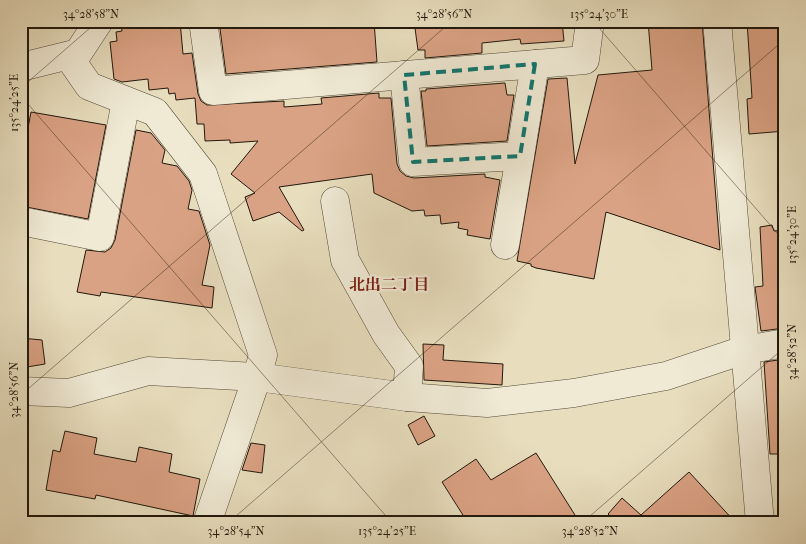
<svg xmlns="http://www.w3.org/2000/svg" width="806" height="544" font-family="'IM FELL French Canon','Noto Serif JP',serif">
  <rect width="100%" height="100%" fill="#e8debe"/>
  <filter id="stains"><feTurbulence type="fractalNoise" baseFrequency=".004" numOctaves="4"/><feColorMatrix values="0 0 0 0 .2 0 0 0 0 .09 0 0 0 0 .02 0 0 0 .5 -.17"/></filter>
  <radialGradient id="worn" r=".72"><stop offset=".6" stop-color="#630" stop-opacity="0"/><stop offset="1" stop-color="#630" stop-opacity=".3"/></radialGradient>
  <g fill="#daa284" stroke="#21180d">
    <path d="M 127,21 L 180,21 L 183,54 L 192,53 L 198,94 L 201,101 L 207,105 L 284,101 L 284,107 L 322,104 L 321,98 L 379,93 L 379,98 L 391,98 L 397,164 L 400,171 L 406,176 L 414,178 L 485,174 L 485,177 L 500,180 L 490,239 L 467,235 L 468,230 L 458,228 L 459,222 L 441,224 L 440,215 L 425,216 L 424,210 L 412,211 L 374,193 L 372,174 L 279,187 L 304,230 L 302,231 L 279,212 L 253,221 L 245,197 L 255,193 L 231,174 L 258,141 L 230,143 L 230,140 L 205,141 L 204,124 L 197,124 L 195,98 L 176,100 L 175,93 L 169,94 L 168,88 L 149,90 L 148,79 L 122,82 L 114,79 L 110,42 L 117,41 L 116,32 L 122,31 L 121,25 L 127,24 Z"/>
    <path d="M 219,21 L 374,21 L 377,62 L 226,74 Z"/>
    <path d="M 414,21 L 562,21 L 564,41 L 521,44 L 520,39 L 482,43 L 482,53 L 425,58 L 425,50 L 418,50 Z"/>
    <path d="M 648,21 L 702,21 L 720,250 L 606,212 L 594,279 L 536,268 L 531,266 L 531,264 L 517,261 L 548,79 L 567,78 L 575,164 L 598,75 L 652,70 Z"/>
    <path d="M 747,21 L 785,21 L 785,131 L 749,134 L 747,99 L 752,98 Z"/>
    <path d="M 505,83 L 507,95 L 514,95 L 507,141 L 427,146 L 421,91 L 426,91 L 426,89 Z"/>
    <path d="M 31,112 L 106,125 L 88,219 L 21,206 L 21,165 Z"/>
    <path d="M 136,130 L 151,133 L 165,150 L 162,163 L 177,166 L 189,181 L 192,190 L 188,209 L 199,211 L 210,245 L 202,285 L 214,287 L 212,308 L 101,292 L 100,296 L 77,292 L 86,250 L 105,252 L 111,248 L 115,240 Z"/>
    <path d="M 772,225 L 774,231 L 785,230 L 785,259 L 779,260 L 785,291 L 785,328 L 761,331 L 755,287 L 763,286 L 760,227 Z"/>
    <path d="M 21,338 L 42,340 L 45,364 L 21,368 Z"/>
    <path d="M 423,344 L 444,345 L 443,360 L 503,364 L 502,385 L 424,380 Z"/>
    <path d="M 785,359 L 785,454 L 770,454 L 764,362 Z"/>
    <path d="M 424,416 L 435,436 L 418,445 L 408,425 Z"/>
    <path d="M 65,431 L 97,438 L 94,454 L 136,462 L 139,447 L 172,454 L 169,472 L 200,479 L 193,516 L 96,495 L 95,499 L 46,490 L 53,450 L 60,452 Z"/>
    <path d="M 251,443 L 265,445 L 262,473 L 242,470 Z"/>
    <path d="M 536,453 L 580,523 L 468,523 L 442,482 L 476,459 L 491,480 Z"/>
    <path d="M 689,472 L 736,523 L 618,523 L 608,514 L 622,498 L 641,515 Z"/>
  </g>
  <g fill="none" stroke-linecap="round" stroke-linejoin="round">
    <g stroke="#534a39" stroke-width="29">
      <g id="minor">
        <path d="M 203,21 L 213,91 L 585,60 L 590,21"/>
        <path d="M 717,21 L 760,523"/>
        <path d="M 69,57 L 89,86 L 155,112 L 203,174 L 263,355 L 257,377 L 207,523"/>
        <path d="M 21,67 L 78,53 L 99,21"/>
        <path d="M 404,75 L 413,162 L 520,156 L 535,64"/>
        <path d="M 335,201 L 345,260 L 386,334 L 409,366 L 407,397"/>
        <path d="M 21,221 L 100,237 L 126,101"/>
        <path d="M 505,245 L 520,156"/>
        <path d="M 21,391 L 69,393 L 148,371 L 257,377 L 407,397 L 487,403 L 574,393 L 666,376 L 744,350 L 785,343"/>
      </g>
    </g>
    <use href="#minor" stroke="#f0ead5" stroke-width="28"/>
  </g>
  <path fill="none" stroke="#0f766e" stroke-width="4" stroke-dasharray="10 6" stroke-linejoin="round" d="M 535,64 L 520,156 L 413,162 L 404,75 Z"/>
  <path fill="none" stroke="#21180d" stroke-width="1" stroke-opacity="0.45" d="M 593,21 L 785,242M 21,88 L 98,21M 21,96 L 392,523M 21,395 L 452,21M 228,523 L 785,39M 582,523 L 785,347"/>
  <g text-anchor="middle" stroke-width="4.5" stroke-linejoin="round" paint-order="stroke">
    <g font-size="16" font-weight="bold" fill="#7a1f14" stroke="#f0ead5">
      <text x="389" y="290">北出二丁目</text>
    </g>
  </g>
  <rect width="806" height="544" fill="none" stroke="#e8debe" stroke-width="55"/>
  <rect x="28" y="28" width="750" height="488" fill="none" stroke="#21180d" stroke-width="2"/>
  <g font-size="12" text-anchor="middle" fill="#21180d">
    <text x="91" y="18">34°28'58"N</text>
    <text x="444" y="18">34°28'56"N</text>
    <text x="599" y="18">135°24'30"E</text>
    <text transform="translate(14 103) rotate(-90)" y="4">135°24'25"E</text>
    <text transform="translate(792 235) rotate(-90)" y="4">135°24'30"E</text>
    <text transform="translate(792 352) rotate(-90)" y="4">34°28'52"N</text>
    <text transform="translate(14 390) rotate(-90)" y="4">34°28'56"N</text>
    <text x="236" y="535">34°28'54"N</text>
    <text x="387" y="535">135°24'25"E</text>
    <text x="590" y="535">34°28'52"N</text>
  </g>
  <rect width="100%" height="100%" filter="url(#stains)"/>
  <rect width="100%" height="100%" fill="url(#worn)"/>
</svg>
